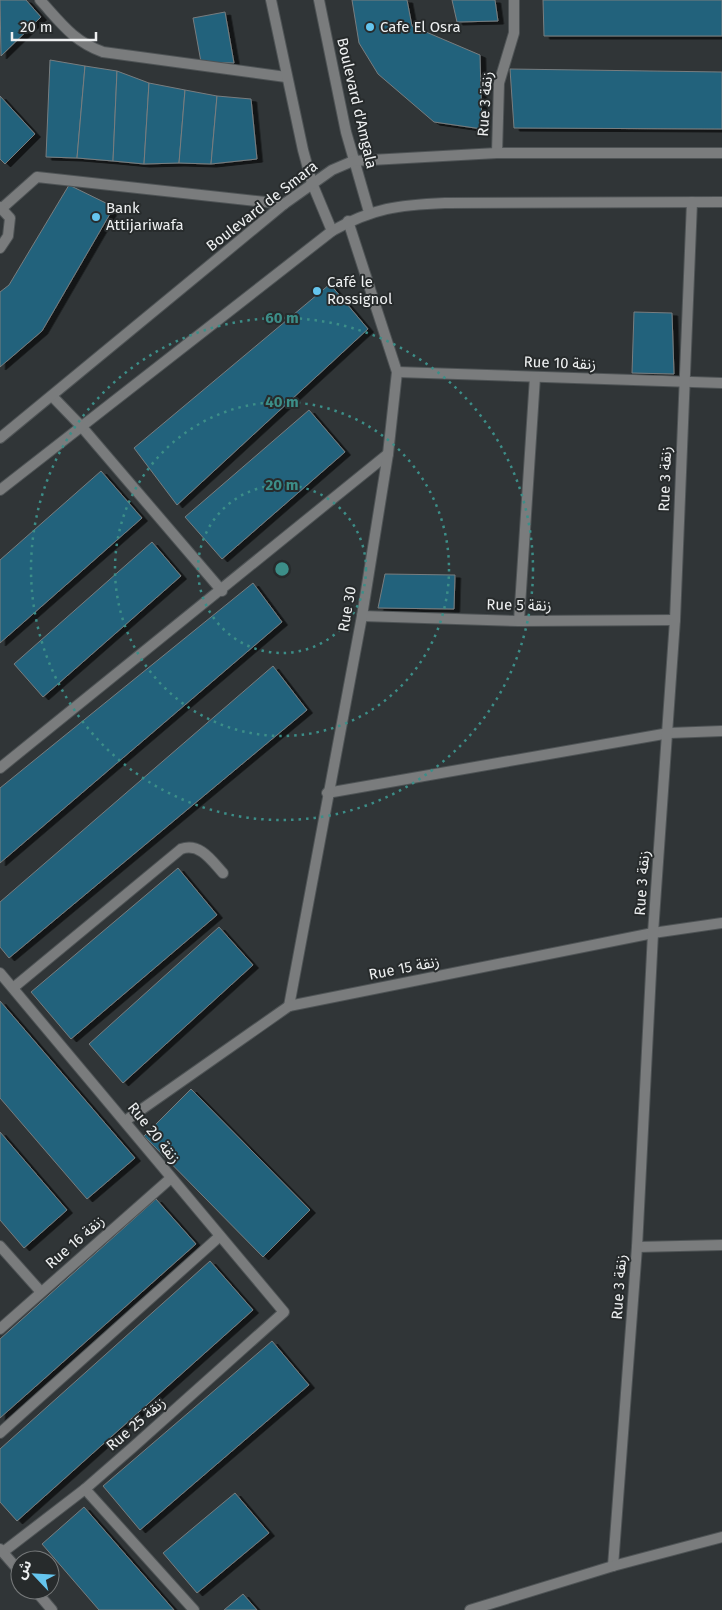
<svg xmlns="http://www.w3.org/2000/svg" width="722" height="1610" font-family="'Fira Sans','Noto Sans Arabic',sans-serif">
  <defs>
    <filter id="shadow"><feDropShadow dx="5.5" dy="3" stdDeviation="0" flood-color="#0009"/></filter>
  </defs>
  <rect width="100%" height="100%" fill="#303537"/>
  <g fill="#23627c" stroke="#787d7f" filter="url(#shadow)">
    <path d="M 0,0 L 26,0 L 41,17 L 1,56 Z"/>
    <path d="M 352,0 L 407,0 L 412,26 L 480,55 L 482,129 L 434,122 L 378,74 L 359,43 Z"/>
    <path d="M 452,0 L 495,0 L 498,21 L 457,22 Z"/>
    <path d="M 543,0 L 722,0 L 722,36 L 544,36 Z"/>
    <path d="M 225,12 L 234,63 L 201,62 L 193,18 Z"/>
    <path d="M 50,60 L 85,66 L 77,158 L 46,157 Z"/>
    <path d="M 85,66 L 117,71 L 113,161 L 77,158 Z"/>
    <path d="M 510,69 L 722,72 L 722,129 L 514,128 Z"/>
    <path d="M 117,71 L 149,83 L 144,164 L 113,161 Z"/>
    <path d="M 149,83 L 185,90 L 179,163 L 144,164 Z"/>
    <path d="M 185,90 L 217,96 L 211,164 L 179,163 Z"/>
    <path d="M 0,96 L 35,134 L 5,164 L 0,159 Z"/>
    <path d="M 217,96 L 251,99 L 257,159 L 211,164 Z"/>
    <path d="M 69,185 L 114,207 L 42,331 L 0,367 L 0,292 L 9,285 Z"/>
    <path d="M 330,284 L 368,329 L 177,505 L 134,448 Z"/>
    <path d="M 634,312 L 672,313 L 674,374 L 632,373 Z"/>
    <path d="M 309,410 L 345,452 L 222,559 L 185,517 Z"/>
    <path d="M 101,471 L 142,518 L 0,643 L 0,560 Z"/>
    <path d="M 152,542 L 181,576 L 43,697 L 14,664 Z"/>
    <path d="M 385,574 L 455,575 L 454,609 L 378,608 Z"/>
    <path d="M 253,583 L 282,622 L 0,863 L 0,788 Z"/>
    <path d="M 273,666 L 307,710 L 9,958 L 0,947 L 0,902 Z"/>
    <path d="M 178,868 L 217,915 L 71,1039 L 31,992 Z"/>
    <path d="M 219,927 L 253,965 L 123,1083 L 89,1044 Z"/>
    <path d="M 0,1001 L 135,1158 L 87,1199 L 0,1098 Z"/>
    <path d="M 191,1089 L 310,1210 L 263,1257 L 144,1136 Z"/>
    <path d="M 0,1132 L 67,1210 L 24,1248 L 0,1220 Z"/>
    <path d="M 156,1199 L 196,1244 L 0,1418 L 0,1339 Z"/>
    <path d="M 210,1261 L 253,1310 L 17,1521 L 0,1502 L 0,1449 Z"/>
    <path d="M 272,1341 L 309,1385 L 140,1530 L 103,1486 Z"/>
    <path d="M 235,1493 L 269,1533 L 197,1593 L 163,1553 Z"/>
    <path d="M 84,1507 L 174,1610 L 99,1610 L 42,1544 Z"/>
    <path d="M 243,1594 L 257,1610 L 224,1610 Z"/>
  </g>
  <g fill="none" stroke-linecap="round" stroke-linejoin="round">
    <g stroke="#4e5355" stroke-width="12">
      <path id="service" d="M 0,1433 L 220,1236"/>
    </g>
    <g stroke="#4e5355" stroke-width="12">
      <g id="pedestrian">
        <path d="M 1,209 L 37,177 L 284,204"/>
        <path d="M 85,1489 L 194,1610"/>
      </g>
    </g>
    <g stroke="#4e5355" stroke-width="12">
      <g id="minor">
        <path d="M 40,0 C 61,23 73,41 103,52 L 286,77"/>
        <path d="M 497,153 L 499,83 L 514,33 L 514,0"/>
        <path d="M 0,207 L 10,218 L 8,236 L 0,248"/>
        <path d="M 397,372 L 722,383"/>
        <path d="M 52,396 L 81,426 L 222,591"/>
        <path d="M 362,616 L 519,621 L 675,620"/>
        <path d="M 519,621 L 535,377"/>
        <path d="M 0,768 L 388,454"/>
        <path d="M 327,793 L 669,733 L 722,731"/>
        <path d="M 0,973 L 284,1312 L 132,1448 L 85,1489 L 3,1552"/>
        <path d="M 13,988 L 181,849 C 200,842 212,861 223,873"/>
        <path d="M 289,1006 L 362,616 L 388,454 L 397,372 L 348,221"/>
        <path d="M 125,1121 L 289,1006 L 653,933 L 722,923"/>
        <path d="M 0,1246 L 41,1292"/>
        <path d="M 637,1247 L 722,1245"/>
        <path d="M 0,1329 L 171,1178"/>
        <path d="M 0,1549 L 20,1572"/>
        <path d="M 613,1566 L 637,1247 L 653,933 L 675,620 L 692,202"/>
        <path d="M 35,1590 L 52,1610"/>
        <path d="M 470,1610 L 613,1566 L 722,1537"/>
      </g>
    </g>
    <g stroke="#4e5355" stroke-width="12">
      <g id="tertiary">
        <path d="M 271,0 L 303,150 L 312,183 L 332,231"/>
        <path d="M 319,0 L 346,132 L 369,212"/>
        <path d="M 0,438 L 284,204 L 332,170 L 353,161 L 497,153 L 722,153"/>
        <path d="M 0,490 L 332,231 C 373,208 398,205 445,203 L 722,202"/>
      </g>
    </g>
    <use href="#service" stroke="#7a7c7d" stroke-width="10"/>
    <use href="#pedestrian" stroke="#7a7c7d" stroke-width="10"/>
    <use href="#minor" stroke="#7a7c7d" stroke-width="10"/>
    <use href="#tertiary" stroke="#7a7c7d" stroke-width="10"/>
  </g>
  <g fill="none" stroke="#3c8e88" stroke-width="2.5" stroke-dasharray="2.5 5">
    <circle cx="282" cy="569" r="84"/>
    <circle cx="282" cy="569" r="167"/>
    <circle cx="282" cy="569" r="251"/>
  </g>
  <g fill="#65c5ee" stroke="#272b2c" stroke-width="2">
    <circle cx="370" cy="27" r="5"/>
    <circle cx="96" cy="217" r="5"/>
    <circle cx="317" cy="291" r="5"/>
  </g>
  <g text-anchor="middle" stroke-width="4" stroke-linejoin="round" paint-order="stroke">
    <g font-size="15" fill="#eef0f1" stroke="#272b2c" text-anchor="start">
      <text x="380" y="32">Cafe El Osra</text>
      <text x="106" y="213">Bank<tspan x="106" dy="17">Attijariwafa</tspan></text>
      <text x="327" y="287">Café le<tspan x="327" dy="17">Rossignol</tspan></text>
    </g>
    <g font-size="15" fill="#eef0f1" stroke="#272b2c">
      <text transform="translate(357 103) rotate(77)" y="5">Boulevard d'Amgala</text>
      <text transform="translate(485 104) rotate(-86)" y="5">Rue 3 زنقة</text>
      <text transform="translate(262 206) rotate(-38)" y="5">Boulevard de Smara</text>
      <text transform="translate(560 363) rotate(2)" y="5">Rue 10 زنقة</text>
      <text transform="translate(665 479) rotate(-88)" y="5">Rue 3 زنقة</text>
      <text transform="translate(519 605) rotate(1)" y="5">Rue 5 زنقة</text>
      <text transform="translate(347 609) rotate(-80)" y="5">Rue 30</text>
      <text transform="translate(642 883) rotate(-86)" y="5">Rue 3 زنقة</text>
      <text transform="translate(404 968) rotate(-11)" y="5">Rue 15 زنقة</text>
      <text transform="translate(154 1133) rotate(51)" y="5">Rue 20 زنقة</text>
      <text transform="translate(75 1242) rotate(-41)" y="5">Rue 16 زنقة</text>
      <text transform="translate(619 1287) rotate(-86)" y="5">Rue 3 زنقة</text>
      <text transform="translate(136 1424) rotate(-41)" y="5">Rue 25 زنقة</text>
    </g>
  </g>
  <circle cx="282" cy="569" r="8" fill="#3c8e88" stroke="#272b2c" stroke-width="2.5"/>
  <g font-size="15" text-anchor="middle" font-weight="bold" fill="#3c8e88" stroke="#272b2c" stroke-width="4" stroke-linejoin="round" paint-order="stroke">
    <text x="282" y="323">60 m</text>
    <text x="282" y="407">40 m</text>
    <text x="282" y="490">20 m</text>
  </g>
  <g transform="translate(35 1575) rotate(295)"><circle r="24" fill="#272b2c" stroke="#777a7b"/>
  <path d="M0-4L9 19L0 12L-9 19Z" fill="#65c5ee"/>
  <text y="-8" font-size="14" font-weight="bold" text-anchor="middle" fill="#eef0f1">ش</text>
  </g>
  <path d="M12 32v8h84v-8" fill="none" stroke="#eef0f1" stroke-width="2.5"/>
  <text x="20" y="32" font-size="15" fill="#eef0f1" stroke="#272b2c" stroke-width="4" paint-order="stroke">20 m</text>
</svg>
